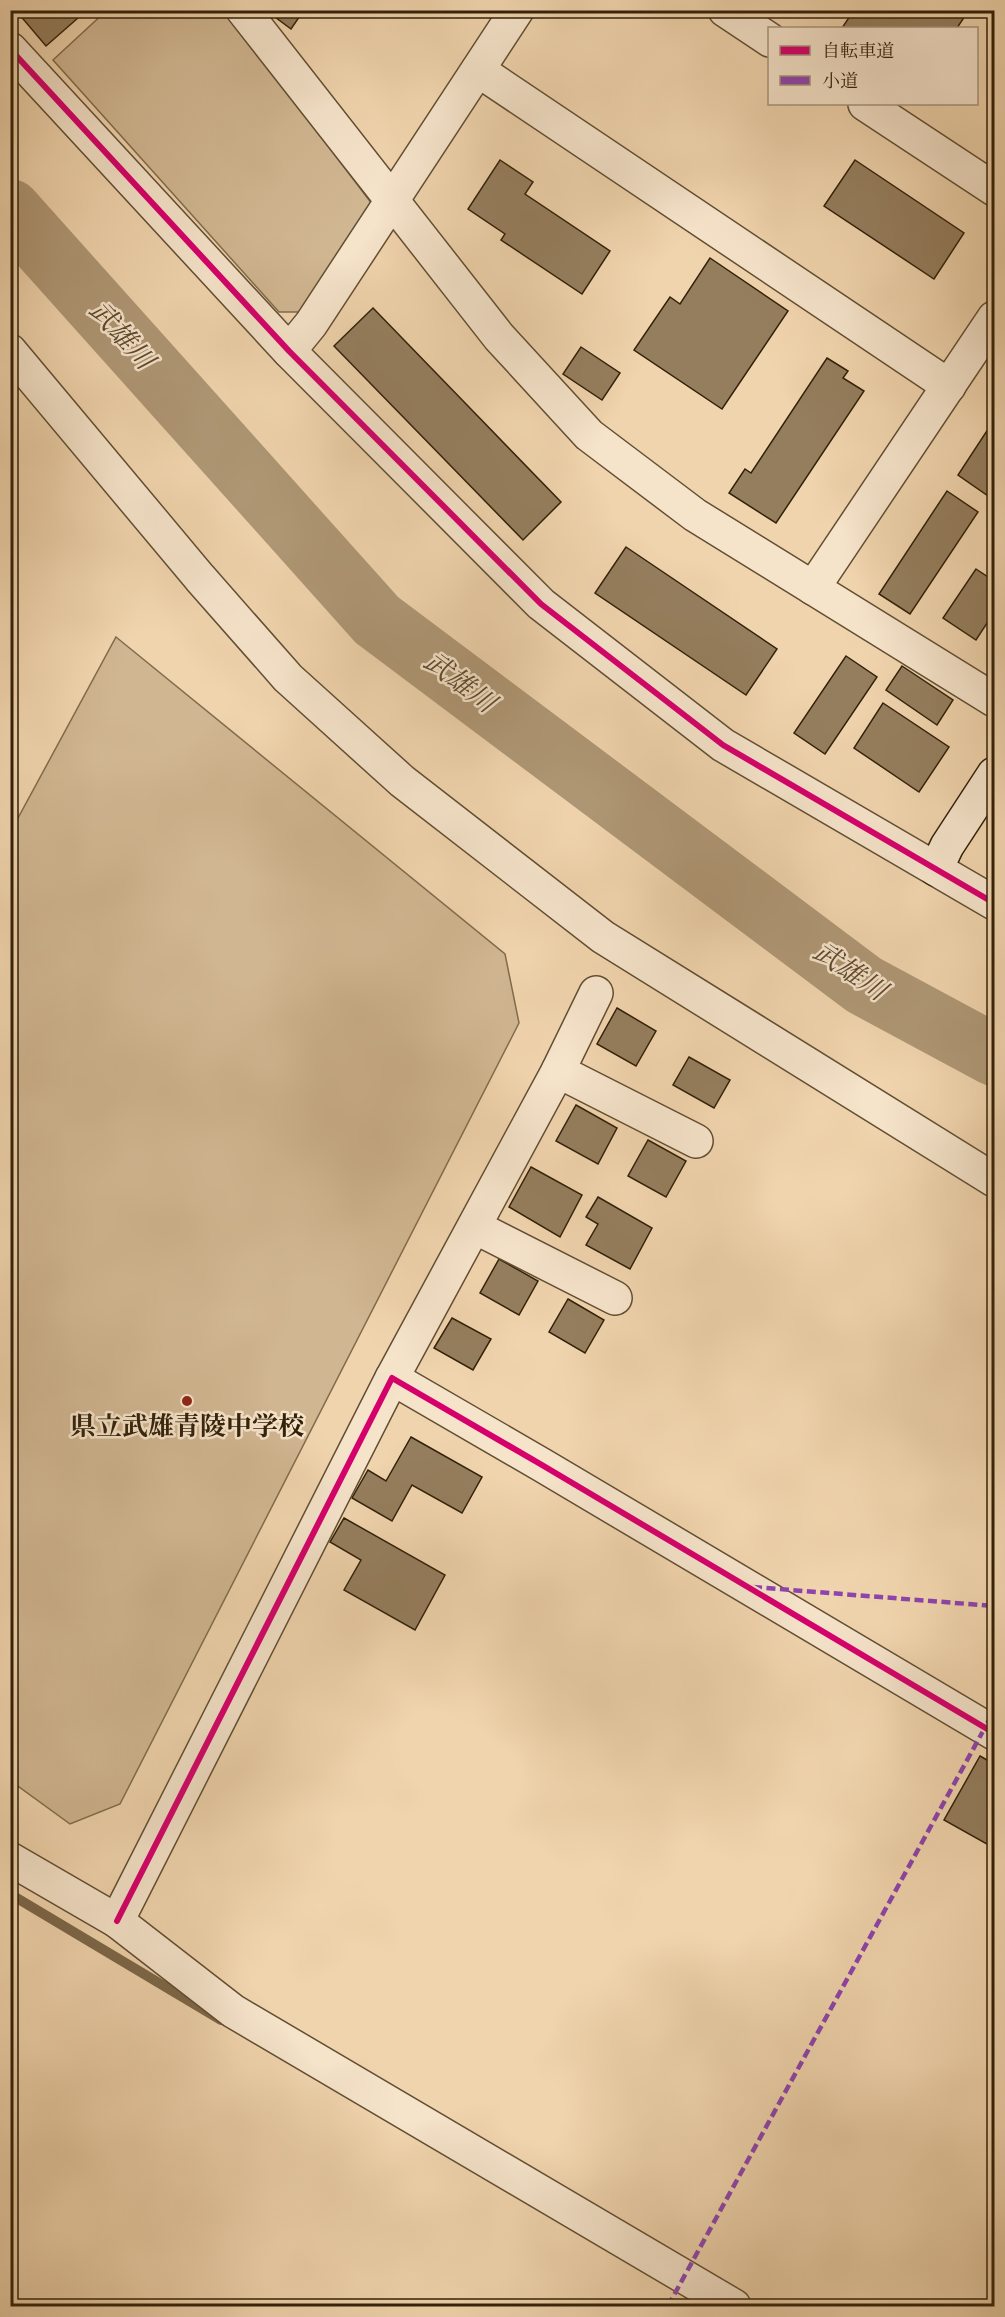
<svg xmlns="http://www.w3.org/2000/svg" width="1005" height="2317" font-family="Cardo,'Noto Serif JP',serif">
  <rect width="100%" height="100%" fill="#f0d4ad"/>
  <filter id="stains"><feTurbulence type="fractalNoise" baseFrequency=".00333" numOctaves="4"/><feColorMatrix values="0 0 0 0 .2 0 0 0 0 .09 0 0 0 0 .02 0 0 0 .5 -.17"/></filter>
  <radialGradient id="worn" r=".72"><stop offset=".6" stop-color="#630" stop-opacity="0"/><stop offset="1" stop-color="#630" stop-opacity=".3"/></radialGradient>
  <g fill="#d0b691" stroke="#816c4d" stroke-width="1.5">
    <path d="M 106,11 L 226,11 L 372,204 L 301,312 L 279,312 L 53,60 Z"/>
    <path d="M 116,637 L 505,954 L 519,1023 L 120,1804 L 70,1824 L 11,1781 L 11,831 Z"/>
  </g>
  <g fill="none" stroke-linecap="round" stroke-linejoin="round">
    <path stroke="#7d684a" stroke-width="10" d="M 10,1894 L 221,2020"/>
    <path stroke="#af9775" stroke-width="62" d="M 10,210 L 377,620 L 864,985 L 994,1055"/>
  </g>
  <g fill="#957e5e" stroke="#322109" stroke-width="1.5">
    <path d="M 20,10 L 87,10 L 46,46 L 18,13 Z"/>
    <path d="M 279,10 L 304,10 L 291,29 L 275,17 Z"/>
    <path d="M 854,10 L 969,10 L 957,28 L 842,28 Z"/>
    <path d="M 500,160 L 533,182 L 525,194 L 610,251 L 582,294 L 501,240 L 505,234 L 468,209 Z"/>
    <path d="M 855,160 L 964,233 L 934,279 L 824,206 Z"/>
    <path d="M 710,258 L 788,311 L 722,409 L 634,350 L 670,297 L 680,304 Z"/>
    <path d="M 373,308 L 561,502 L 523,540 L 334,346 Z"/>
    <path d="M 581,347 L 620,373 L 602,400 L 563,374 Z"/>
    <path d="M 827,358 L 848,371 L 843,378 L 864,391 L 776,523 L 729,493 L 745,469 L 751,473 Z"/>
    <path d="M 994,420 L 994,500 L 958,475 Z"/>
    <path d="M 947,491 L 978,512 L 910,614 L 879,594 Z"/>
    <path d="M 626,547 L 777,649 L 746,695 L 595,593 Z"/>
    <path d="M 976,569 L 994,581 L 994,628 L 987,623 L 976,640 L 943,618 Z"/>
    <path d="M 846,656 L 877,677 L 825,754 L 794,733 Z"/>
    <path d="M 902,666 L 953,700 L 937,725 L 886,690 Z"/>
    <path d="M 883,703 L 949,747 L 919,792 L 854,748 Z"/>
    <path d="M 617,1008 L 656,1031 L 636,1066 L 597,1044 Z"/>
    <path d="M 689,1057 L 730,1080 L 714,1108 L 673,1085 Z"/>
    <path d="M 576,1105 L 617,1128 L 598,1164 L 556,1141 Z"/>
    <path d="M 648,1140 L 686,1161 L 666,1197 L 628,1176 Z"/>
    <path d="M 531,1167 L 582,1195 L 560,1237 L 509,1207 Z"/>
    <path d="M 598,1197 L 652,1228 L 630,1269 L 586,1245 L 598,1224 L 586,1217 Z"/>
    <path d="M 499,1259 L 538,1281 L 519,1315 L 480,1293 Z"/>
    <path d="M 568,1299 L 604,1320 L 585,1353 L 549,1332 Z"/>
    <path d="M 452,1318 L 491,1339 L 473,1370 L 434,1348 Z"/>
    <path d="M 411,1437 L 482,1477 L 462,1513 L 412,1485 L 392,1521 L 352,1498 L 368,1470 L 386,1481 Z"/>
    <path d="M 344,1518 L 445,1575 L 415,1630 L 344,1590 L 361,1560 L 330,1542 Z"/>
    <path d="M 980,1756 L 994,1764 L 994,1848 L 944,1820 Z"/>
  </g>
  <g fill="none" stroke-linecap="round" stroke-linejoin="round">
    <g stroke="#624e32" stroke-width="36">
      <g id="street">
        <path d="M 243,10 L 499,337 L 589,435 L 695,515 L 994,700"/>
        <path d="M 725,10 L 770,40"/>
        <path d="M 10,49 L 289,351 L 541,604 L 723,745 L 994,903"/>
        <path d="M 478,70 L 949,386"/>
        <path d="M 865,104 L 994,189"/>
        <path d="M 10,351 L 200,578 L 288,678 L 402,781 L 603,937 L 994,1180"/>
        <path d="M 289,351 L 311,324 L 517,10"/>
        <path d="M 813,588 L 994,318"/>
        <path d="M 558,1071 L 696,1141"/>
        <path d="M 475,1227 L 615,1298"/>
        <path d="M 392,1378 L 558,1071 L 596,993"/>
        <path d="M 10,1859 L 117,1921 L 233,2011 L 734,2306"/>
        <path d="M 117,1921 L 392,1378 L 542,1465 L 994,1733"/>
      </g>
    </g>
    <g stroke="#322109" stroke-width="36">
      <path id="secondary" d="M 936,869 L 947,846 L 994,774"/>
    </g>
    <use href="#street" stroke="#f5e3ca" stroke-width="33"/>
    <use href="#secondary" stroke="#f5e3ca" stroke-width="33"/>
    <g stroke="#8e44ad" stroke-width="4.5" stroke-dasharray="9 4.5" stroke-linecap="butt">
      <path d="M 753,1587 L 994,1606"/>
      <path d="M 668,2306 L 994,1711"/>
    </g>
    <g stroke="#f5e3ca" stroke-width="10">
      <g id="cycleway">
        <path d="M 10,49 L 289,351 L 541,604 L 723,745 L 994,903"/>
        <path d="M 117,1921 L 392,1378 L 542,1465 L 994,1733"/>
      </g>
    </g>
    <use href="#cycleway" stroke="#d6006c" stroke-width="6"/>
  </g>
  <circle fill="#8f2418" stroke="#f5e3ca" stroke-width="2" cx="187" cy="1401" r="6"/>
  <g text-anchor="middle" stroke-width="5" stroke-linejoin="round" paint-order="stroke">
    <g font-size="26" font-weight="bold" fill="#322109" stroke="#f5e3ca">
      <text x="187" y="1435">県立武雄青陵中学校</text>
    </g>
    <g font-size="27" font-style="italic" fill="#5e4a2f" stroke="#f5e3ca">
      <text transform="translate(122 335) rotate(48)" y="9">武雄川</text>
      <text transform="translate(460 682) rotate(37)" y="9">武雄川</text>
      <text transform="translate(850 971) rotate(34)" y="9">武雄川</text>
    </g>
  </g>
  <rect width="1005" height="2317" fill="none" stroke="#f0d4ad" stroke-width="36"/>
  <rect x="12" y="12" width="981" height="2293" fill="none" stroke="#322109" stroke-width="3"/>
  <rect x="18" y="18" width="969" height="2281" fill="none" stroke="#322109" stroke-width="1.5"/>
  <rect x="768" y="27" width="210" height="78" fill="#f5e3ca" stroke="#a7957d" stroke-width="1.5"/>
  <rect x="780" y="46" width="30" height="9" fill="#d6006c" stroke="#a7957d" stroke-width="1.5"/>
  <text x="822" y="57" font-size="18" fill="#322109">自転車道</text>
  <rect x="780" y="76" width="30" height="9" fill="#8e44ad" stroke="#a7957d" stroke-width="1.5"/>
  <text x="822" y="87" font-size="18" fill="#322109">小道</text>
  <rect width="100%" height="100%" filter="url(#stains)"/>
  <rect width="100%" height="100%" fill="url(#worn)"/>
</svg>
